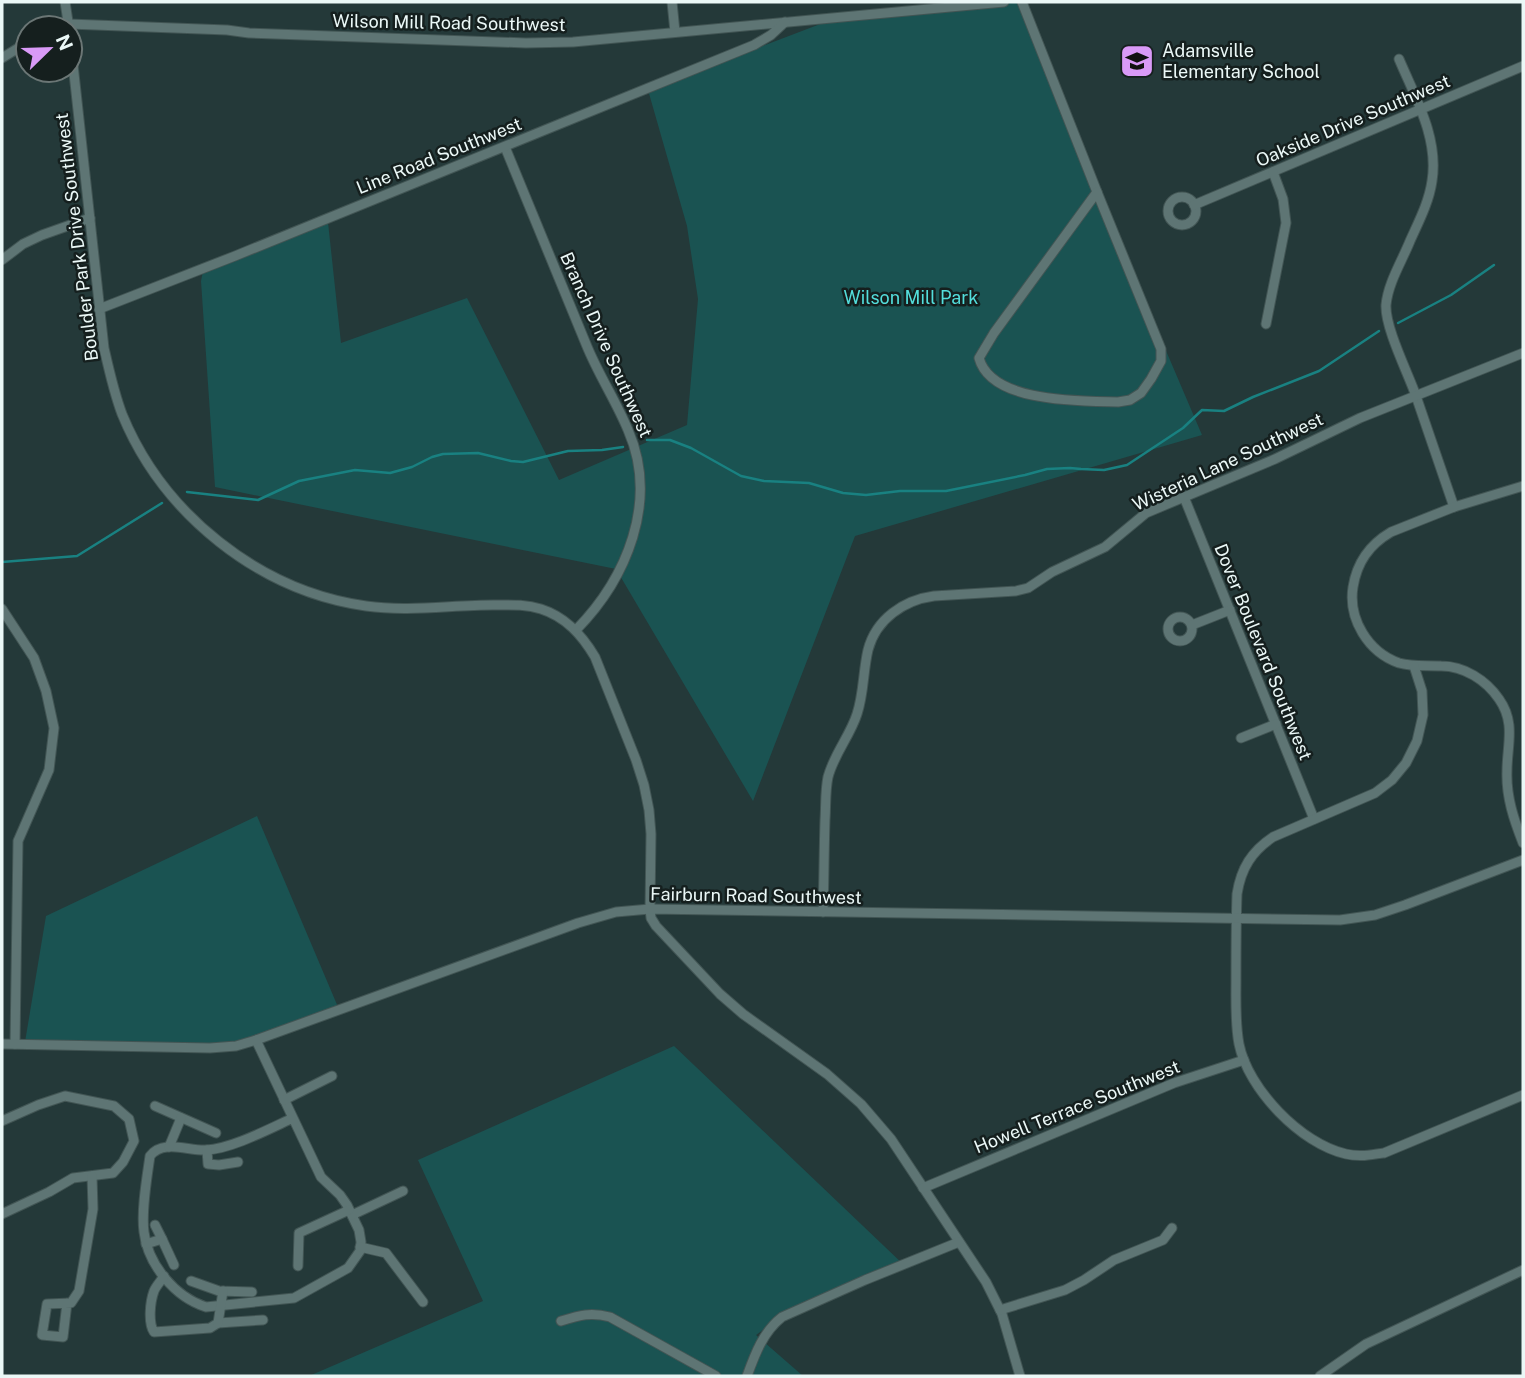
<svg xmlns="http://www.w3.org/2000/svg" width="1525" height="1378" font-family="'Public Sans',sans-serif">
  <rect width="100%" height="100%" fill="#243939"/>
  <g fill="#1a5352">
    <path d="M 1004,2 L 1025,2 L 1068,121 L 1202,435 L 855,536 L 753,801 L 616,569 L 215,487 L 201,281 L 204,266 L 327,213 L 341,343 L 467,298 L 559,480 L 687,425 L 698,299 L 687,226 L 648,90 L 836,18 Z"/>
    <path d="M 257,816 L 338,1007 L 229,1048 L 25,1042 L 46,916 Z"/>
    <path d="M 674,1046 L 905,1266 L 774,1322 L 756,1335 L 803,1376 L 309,1376 L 483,1301 L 418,1160 Z"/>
  </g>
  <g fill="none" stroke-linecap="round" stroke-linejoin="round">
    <g stroke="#198181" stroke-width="2.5">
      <path d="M 1398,323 L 1451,295 L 1494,265"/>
      <path d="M 647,440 L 670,440 L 691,448 L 741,476 L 764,481 L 809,483 L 843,493 L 866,495 L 900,491 L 946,491 L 1025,475 L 1047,469 L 1070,468 L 1081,469 L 1104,470 L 1127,465 L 1183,428 L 1202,410 L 1224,411 L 1253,397 L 1319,371 L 1379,331"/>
      <path d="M 187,492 L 258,500 L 299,481 L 355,470 L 390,473 L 412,467 L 432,457 L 443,454 L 478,453 L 511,461 L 523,462 L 568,451 L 602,450 L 623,447"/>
      <path d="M 2,562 L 77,556 L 162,503"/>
    </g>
    <g stroke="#425554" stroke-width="11">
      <g id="minor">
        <path d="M 65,2 L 69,28"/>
        <path d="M 672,2 L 675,32"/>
        <path d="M 1022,2 L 1097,192"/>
        <path d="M 59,28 L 69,24 L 227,30 L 249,33 L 526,43 L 573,42 L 1004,2"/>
        <path d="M 70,37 L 104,348 C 109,370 114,393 122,414 C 163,514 259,591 366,606 C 408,612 451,605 493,605 C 509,605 525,604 541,609 C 566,617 582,635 595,657 L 636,760 L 644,785 L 649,810 L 651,834 L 650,909 L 651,918 L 656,926 L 720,994 L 743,1014 L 827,1074 L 861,1104 L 891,1139 L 986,1282 L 1002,1314 L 1020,1376"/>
        <path d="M 2,58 L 28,42"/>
        <path d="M 1399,59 C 1415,97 1439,138 1432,181 C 1429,202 1419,221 1410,241 C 1402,261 1388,283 1386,305 C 1385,328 1408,373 1416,396 C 1429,433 1441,470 1454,507"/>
        <path d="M 505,147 C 532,212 559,278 586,344 C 598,374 616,401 628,430 C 659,501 627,578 576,630"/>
        <path d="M 1097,192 L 1161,349 L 1161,361 L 1151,379 L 1141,393 L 1130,400 L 1118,402 C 1080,401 991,403 979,358 L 994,333 Z"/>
        <circle cx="1182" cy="211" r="14"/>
        <path d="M 1194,205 L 1523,66"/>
        <path d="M 2,260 L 23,244 L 42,235 L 90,218"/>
        <path d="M 99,309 L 235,256 L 754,45 L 771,35 L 785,22"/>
        <path d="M 1266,324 L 1286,223 L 1283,199 L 1273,172"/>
        <path d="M 1523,486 L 1454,507 L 1391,532 C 1369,545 1357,562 1353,587 C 1348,619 1368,652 1399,663 C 1413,667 1427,665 1441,666 C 1464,666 1486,680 1499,699 C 1516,723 1507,745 1507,771 C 1506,797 1514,820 1523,843"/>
        <path d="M 1184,497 L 1314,819"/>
        <path d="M 2,609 L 34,658 L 46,691 L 54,728 L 49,770 L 18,841 L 15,1044"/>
        <circle cx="1180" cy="629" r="12"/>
        <path d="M 1192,625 L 1230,610"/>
        <path d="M 1414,666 L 1422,691 L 1423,715 L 1417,741 L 1406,763 L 1392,780 L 1375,793 L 1273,837 C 1252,851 1241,868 1237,894 C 1236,922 1236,951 1236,979 C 1236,1001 1235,1023 1239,1044 C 1248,1089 1301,1144 1346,1154 C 1359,1157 1371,1155 1384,1153 L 1523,1095"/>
        <path d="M 1241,738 L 1276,724"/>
        <path d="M 823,912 C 824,881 824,851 825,820 C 826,806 825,791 828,777 C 834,754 850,736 857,714 C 864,693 863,671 868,650 C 876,619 904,600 934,596 L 1016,591 L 1028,588 L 1052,572 L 1105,547 L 1146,513 L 1275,459 L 1360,418 L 1523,353"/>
        <path d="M 256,1040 L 321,1177 L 340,1195 L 347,1205 L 359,1230 L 361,1242 L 360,1251 L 348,1268 L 294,1298 L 206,1307 C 175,1297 148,1265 144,1232 C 141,1211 147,1177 150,1156 C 163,1139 188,1151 206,1150 C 231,1149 269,1129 293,1118"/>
        <path d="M 2,1044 L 210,1048 L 236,1046 L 256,1040 L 578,923 L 616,912 L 650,909 L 1340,920 L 1375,915 L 1405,905 L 1523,860"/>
        <path d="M 284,1100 L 332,1076"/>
        <path d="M 155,1106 L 216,1133"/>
        <path d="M 2,1121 L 38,1105 L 65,1096 L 114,1106 L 129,1119 L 134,1141 L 123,1162 L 113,1173 L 73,1178 L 49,1192 L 2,1214"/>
        <path d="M 169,1147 L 181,1118"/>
        <path d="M 207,1150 L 208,1164 L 219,1165 L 238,1162"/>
        <path d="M 923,1188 L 1174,1083 L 1244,1060"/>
        <path d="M 352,1215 L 403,1191"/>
        <path d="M 155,1225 L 162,1239"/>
        <path d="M 146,1244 L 162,1239 L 174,1265"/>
        <path d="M 360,1247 L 386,1253 L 423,1302"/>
        <path d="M 298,1266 L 299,1233 L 349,1210"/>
        <path d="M 164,1276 C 161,1281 156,1286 154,1291 C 150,1302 148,1323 154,1332 L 210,1328 L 218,1323 L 263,1320"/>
        <path d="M 191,1281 L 219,1291 L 252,1292"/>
        <path d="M 67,1303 L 63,1337 L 42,1335 L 47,1304 L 71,1303 L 79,1291 L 93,1209 L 92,1176"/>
        <path d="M 1000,1310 L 1065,1290 L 1084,1280 L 1114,1260 L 1163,1240 L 1172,1228"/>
        <path d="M 561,1321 C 580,1315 591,1312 610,1317 L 716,1376"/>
        <path d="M 218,1323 L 223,1291"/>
        <path d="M 747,1376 C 755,1354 763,1332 782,1317 L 865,1280 L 959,1242"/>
        <path d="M 1320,1376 L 1366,1344 L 1523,1270"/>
      </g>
    </g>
    <use href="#minor" stroke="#5e7574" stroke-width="9"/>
  </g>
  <defs>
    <g id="school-square" transform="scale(1.75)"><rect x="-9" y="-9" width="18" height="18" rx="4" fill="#d99af7" stroke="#151f1e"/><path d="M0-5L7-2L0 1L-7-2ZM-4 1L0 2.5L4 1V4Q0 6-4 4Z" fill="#111"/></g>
  </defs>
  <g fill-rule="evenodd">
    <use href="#school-square" x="1137" y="61"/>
  </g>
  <g text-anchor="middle" stroke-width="5" stroke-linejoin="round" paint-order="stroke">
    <g font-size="18" fill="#ebf8f7" stroke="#151f1e">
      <text transform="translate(449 23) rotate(1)" y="6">Wilson Mill Road Southwest</text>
      <text transform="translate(1353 121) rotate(-23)" y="6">Oakside Drive Southwest</text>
      <text transform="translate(439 156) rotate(-22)" y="6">Line Road Southwest</text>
      <text transform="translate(77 237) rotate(-97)" y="6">Boulder Park Drive Southwest</text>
      <text transform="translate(606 345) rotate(66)" y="6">Branch Drive Southwest</text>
      <text transform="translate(1228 462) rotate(-25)" y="6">Wisteria Lane Southwest</text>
      <text transform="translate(1263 652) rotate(68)" y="6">Dover Boulevard Southwest</text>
      <text transform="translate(756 896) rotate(1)" y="6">Fairburn Road Southwest</text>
      <text transform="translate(1077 1107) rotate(-22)" y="6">Howell Terrace Southwest</text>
    </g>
    <g font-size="18" fill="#ebf8f7" stroke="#151f1e" text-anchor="start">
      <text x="1162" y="57">Adamsville<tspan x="1162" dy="21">Elementary School</tspan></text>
    </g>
    <g font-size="18" fill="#53dedc" stroke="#151f1e">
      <text x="911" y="304">Wilson Mill Park</text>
    </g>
  </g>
  <rect width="1525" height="1378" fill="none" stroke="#ebf8f7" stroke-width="7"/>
  <g transform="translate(49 49) rotate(67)"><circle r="33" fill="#151f1e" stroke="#6b7675" stroke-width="2"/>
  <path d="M0-5L12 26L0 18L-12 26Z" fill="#d99af7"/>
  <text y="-10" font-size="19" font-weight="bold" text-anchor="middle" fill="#ebf8f7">N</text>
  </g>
</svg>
